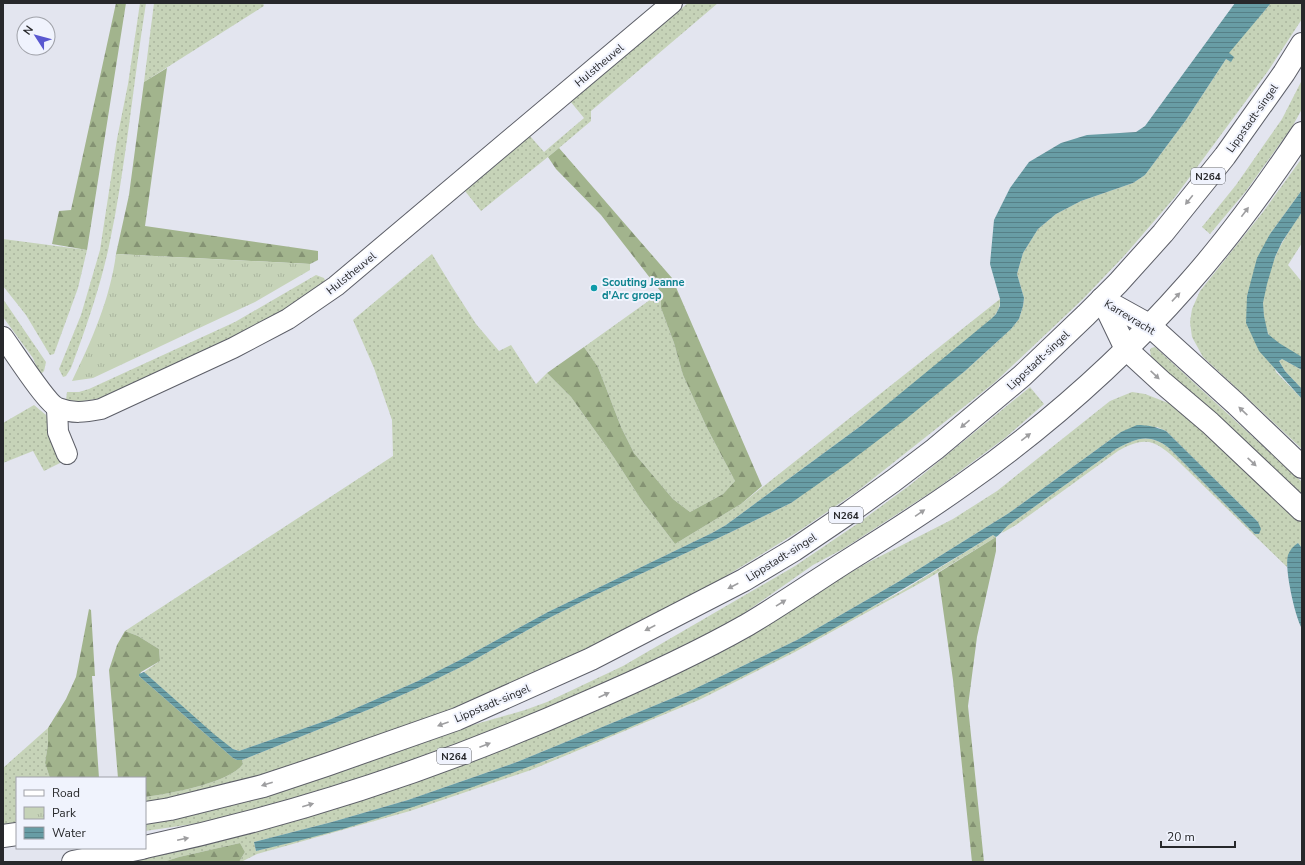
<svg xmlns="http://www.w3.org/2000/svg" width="1305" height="865" font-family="'Nunito Sans',sans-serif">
  <defs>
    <pattern id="grass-dots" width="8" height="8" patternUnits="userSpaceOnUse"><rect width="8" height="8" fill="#c6d3b8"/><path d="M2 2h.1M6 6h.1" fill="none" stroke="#aab59e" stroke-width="1.8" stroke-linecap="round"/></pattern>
    <pattern id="forest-firs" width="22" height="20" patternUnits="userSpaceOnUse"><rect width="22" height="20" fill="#a2b48d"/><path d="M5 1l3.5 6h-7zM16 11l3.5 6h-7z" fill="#849273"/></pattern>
    <pattern id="park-tufts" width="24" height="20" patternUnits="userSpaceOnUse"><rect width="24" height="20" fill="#c6d3b8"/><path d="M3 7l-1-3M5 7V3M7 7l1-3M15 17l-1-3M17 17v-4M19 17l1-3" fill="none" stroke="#aab59e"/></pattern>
    <pattern id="water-rules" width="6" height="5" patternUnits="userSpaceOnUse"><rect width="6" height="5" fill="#689da5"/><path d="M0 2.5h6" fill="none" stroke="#568087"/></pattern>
  </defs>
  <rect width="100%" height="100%" fill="#e3e5ef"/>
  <g fill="url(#grass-dots)">
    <path d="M 140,3 L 146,3 C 133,84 126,166 109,246 C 100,288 86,328 71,368 L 66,376 L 63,377 L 59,369 L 81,315 L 100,250 L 117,139 L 128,84 Z"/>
    <path d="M 154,3 L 263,3 L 264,6 L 144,82 Z"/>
    <path d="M 688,3 L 718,3 L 591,111 L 591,121 L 559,148 L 481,211 L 465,191 L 530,136 L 544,152 L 584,118 L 570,101 Z"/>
    <path d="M 1271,3 L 1302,3 L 1302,19 L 1268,71 L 1175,197 L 1124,256 L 1083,299 L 994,383 L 855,493 L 796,533 L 700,592 L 653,618 L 476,703 L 260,777 L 145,805 L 145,797 C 168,794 230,783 243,764 L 242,760 L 370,709 L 420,687 L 465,665 L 549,618 L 589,598 L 729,533 L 791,503 L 965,371 L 1011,329 L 1019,319 L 1023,306 L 1024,298 L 1017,274 L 1023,253 L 1038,229 L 1056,214 L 1081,201 L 1133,183 L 1145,175 L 1186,120 L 1226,59 L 1231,62 L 1228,53 Z"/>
    <path d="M 1302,80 L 1302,109 L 1292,127 L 1246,191 L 1210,234 L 1202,227 L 1236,185 L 1282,119 Z"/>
    <path d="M 1302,158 L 1302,190 L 1270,234 L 1247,296 L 1276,372 L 1302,399 L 1302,449 L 1203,357 L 1192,337 L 1190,322 L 1192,309 L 1200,291 L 1263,212 Z"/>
    <path d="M 1302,212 L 1302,243 L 1288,265 L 1302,282 L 1302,357 C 1291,351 1277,345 1269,335 C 1267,332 1266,327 1265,323 C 1256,284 1280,243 1302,212 Z"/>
    <path d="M 3,239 L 87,250 L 78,288 L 54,354 L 50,355 L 26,315 L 3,286 Z"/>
    <path d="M 432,254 L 451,285 L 476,324 L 499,351 L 511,345 L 536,384 L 547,373 L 571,397 L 611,453 L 640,498 L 675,544 L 741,504 L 1000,299 C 1001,312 991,320 982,328 L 862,425 L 726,525 L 712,533 L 548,612 L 462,659 L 418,681 L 331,719 L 239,751 L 233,749 L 215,736 L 144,672 L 160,661 L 159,649 L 138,636 L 125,631 L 393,456 L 392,420 L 374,368 L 353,320 Z"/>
    <path d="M 316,275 L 324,278 L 326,283 L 279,313 L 233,337 L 114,394 C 98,399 83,403 66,400 L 67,392 L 79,392 L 89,389 L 235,322 Z"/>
    <path d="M 661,292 L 661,308 L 674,343 L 683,375 L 707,428 L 735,481 L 723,494 L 690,512 L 673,499 L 634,453 L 621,427 L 598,367 L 584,347 Z"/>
    <path d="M 3,299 L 46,362 L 44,371 L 40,375 L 33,358 L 3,317 Z"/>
    <path d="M 1155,347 L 1302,482 L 1302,499 L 1164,370 L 1151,357 L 1150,350 L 1151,348 Z"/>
    <path d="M 1282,359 L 1302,370 L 1302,389 L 1285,371 L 1279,361 Z"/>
    <path d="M 1030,387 L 1044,404 L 1005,438 L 936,489 L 843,549 L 813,565 L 716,633 L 477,742 L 235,818 L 145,831 L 145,819 L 525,710 L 547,702 L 623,666 L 795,566 L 857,524 L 910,485 Z"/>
    <path d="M 1132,392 L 1145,394 L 1176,406 L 1302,516 L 1302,548 L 1298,543 L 1288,556 L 1287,567 L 1180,463 C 1157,442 1148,434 1118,451 L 1016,525 L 1002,533 L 1005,527 L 1010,524 L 1116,449 C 1137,438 1149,433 1169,448 L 1255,534 L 1259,534 L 1258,522 L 1166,431 L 1157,427 L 1121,432 L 1009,513 L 898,582 L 797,640 L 690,691 L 517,762 L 408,800 L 332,822 L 254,842 L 256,851 L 341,829 L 551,759 L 667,711 L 761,667 L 902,591 L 993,535 L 996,537 L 924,581 L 795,652 L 699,700 L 531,770 L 410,811 L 257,854 L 241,862 L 239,862 L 245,852 L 240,843 L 179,857 L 163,862 L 108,862 L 158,851 L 689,663 L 869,562 L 953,519 L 997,491 L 1110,401 Z"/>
    <path d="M 34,405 L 46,415 L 62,462 L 44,471 L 33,451 L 3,463 L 3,423 Z"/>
    <path d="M 48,728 L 48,744 L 45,763 L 50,778 L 17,778 L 17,827 L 3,829 L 3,768 Z"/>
  </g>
  <g fill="url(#forest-firs)">
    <path d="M 116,3 L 126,3 L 87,250 L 52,244 L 59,211 L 71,210 Z"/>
    <path d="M 167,68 L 145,226 L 318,251 L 318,260 L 310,264 L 116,254 L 129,195 L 144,82 Z"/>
    <path d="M 559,148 L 672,278 L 762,486 L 741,504 L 675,544 L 640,498 L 611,453 L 571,397 L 547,373 L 584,347 L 598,367 L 621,427 L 634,453 L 673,499 L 690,512 L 723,494 L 735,481 L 707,428 L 683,375 L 674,343 L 661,308 L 661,292 L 601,215 L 556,169 L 548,157 Z"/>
    <path d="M 996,537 L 996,551 L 977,637 L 968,706 L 984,862 L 972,862 L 953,680 L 938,573 Z"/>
    <path d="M 89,609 L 91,610 L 95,676 L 92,676 L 99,778 L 50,778 L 45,763 L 48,744 L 48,728 L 66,699 L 76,677 Z"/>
    <path d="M 125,631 L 138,636 L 159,649 L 160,661 L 141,672 L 139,676 L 233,758 L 237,760 L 242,760 L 243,764 C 230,783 168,794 145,797 L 145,778 L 118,778 L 109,670 L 117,645 Z"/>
    <path d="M 240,843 L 245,852 L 239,862 L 163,862 L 179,857 Z"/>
  </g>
  <path fill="url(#park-tufts)" d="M 116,254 L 310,264 L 310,270 L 255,302 L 195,330 L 93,378 L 72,381 C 92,340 110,299 116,254 Z"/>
  <g fill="url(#water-rules)">
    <path d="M 1235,3 L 1271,3 L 1229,53 L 1234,57 L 1231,62 L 1226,59 L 1186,120 L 1145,175 L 1133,183 L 1081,201 L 1056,214 L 1038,229 L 1023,253 L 1017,274 L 1024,298 L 1023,306 L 1019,319 L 1011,329 L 965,371 L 906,419 L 848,463 L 791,503 L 729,533 L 589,598 L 549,618 L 465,665 L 420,687 L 370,709 L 242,760 L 237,760 L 233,758 L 139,676 L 139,674 L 144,672 L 215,735 L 233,749 L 239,751 L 331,719 L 418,681 L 462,659 L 548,612 L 712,533 L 726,525 L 862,425 L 991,319 L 996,314 L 1000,306 L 1000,299 L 990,264 L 994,220 L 1010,188 L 1029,162 L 1061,143 L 1087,135 L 1136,132 L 1145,126 Z"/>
    <path d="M 1302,190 L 1302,212 L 1282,242 L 1275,257 L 1267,284 L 1263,303 L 1264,316 L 1268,334 L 1279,343 L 1302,357 L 1302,370 L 1282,359 L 1279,361 L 1285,371 L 1302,389 L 1302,399 L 1259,351 L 1246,323 L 1247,296 L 1257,258 L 1270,234 Z"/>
    <path d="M 1137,425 C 1148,425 1156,427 1166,431 L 1258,522 L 1261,529 L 1259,534 L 1255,534 L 1169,448 C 1149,433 1137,438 1116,449 L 1010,524 C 1004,528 1002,533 996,537 L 993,535 C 917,581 841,627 761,667 C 627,734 485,786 343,829 C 314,837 285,844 256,851 L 254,842 L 332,822 L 408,800 L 517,762 L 690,691 L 797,640 L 898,582 L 1009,513 L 1121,432 Z"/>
    <path d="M 1298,543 L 1302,548 L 1302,629 C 1295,617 1284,568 1288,555 C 1290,550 1293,546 1298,543 Z"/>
  </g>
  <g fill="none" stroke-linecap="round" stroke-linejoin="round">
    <g stroke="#5d5f68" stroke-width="22">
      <g id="minor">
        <path d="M 3,337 C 12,349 47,404 58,408 C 73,414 85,412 101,409 L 233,348 L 288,319 L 336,286 L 672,3"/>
        <path d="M 57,408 L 58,432 L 67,454"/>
      </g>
    </g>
    <g stroke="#5d5f68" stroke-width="24">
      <g id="tertiary">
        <path d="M 1102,299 L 1126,349 L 1163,383 L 1210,423 L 1302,510"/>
        <path d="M 1102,299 L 1149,325 L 1235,403 L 1302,467"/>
      </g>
    </g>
    <g stroke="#5d5f68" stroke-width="24">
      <g id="primary">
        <path d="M 145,813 L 170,809 L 263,786 L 326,765 L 457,719 L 591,659 L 744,580 L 794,550 L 850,512 L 893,481 L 935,449 L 1022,376 L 1086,315 L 1118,283 L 1163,233 L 1225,156 L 1284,73 L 1302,44"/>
        <path d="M 3,836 L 17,834"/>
        <path d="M 145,847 C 295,815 443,766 583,704 C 639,680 694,655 747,625 C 781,605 814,582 847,561 C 887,536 926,511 964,484 C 1045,427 1123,358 1188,284 C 1229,238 1268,184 1302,133"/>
        <path d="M 73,862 L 142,848"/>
      </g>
    </g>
    <use href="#minor" stroke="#fff" stroke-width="20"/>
    <use href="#tertiary" stroke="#fff" stroke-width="22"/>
    <use href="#primary" stroke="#fff" stroke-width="22"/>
  </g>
  <defs><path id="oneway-solid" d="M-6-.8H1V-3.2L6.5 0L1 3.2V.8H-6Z"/></defs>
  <g fill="#9e9ea0">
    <use href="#oneway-solid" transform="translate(1189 200) rotate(129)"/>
    <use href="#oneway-solid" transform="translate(1245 212) rotate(-53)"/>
    <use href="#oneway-solid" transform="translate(1176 297) rotate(-47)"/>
    <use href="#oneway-solid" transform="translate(1155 375) rotate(43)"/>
    <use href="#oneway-solid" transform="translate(1243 411) rotate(-137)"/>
    <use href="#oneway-solid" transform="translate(965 424) rotate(140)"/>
    <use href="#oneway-solid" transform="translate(1026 437) rotate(-38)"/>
    <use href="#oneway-solid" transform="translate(1252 462) rotate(43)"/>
    <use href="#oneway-solid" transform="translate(920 513) rotate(-34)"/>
    <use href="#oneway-solid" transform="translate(733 586) rotate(153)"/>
    <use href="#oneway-solid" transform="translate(781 603) rotate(-32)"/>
    <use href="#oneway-solid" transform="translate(650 628) rotate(153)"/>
    <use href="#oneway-solid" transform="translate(604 695) rotate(-24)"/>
    <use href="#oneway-solid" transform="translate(443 724) rotate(160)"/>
    <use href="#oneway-solid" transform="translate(485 745) rotate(-21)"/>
    <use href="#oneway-solid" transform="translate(267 784) rotate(163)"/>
    <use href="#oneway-solid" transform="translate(308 805) rotate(-16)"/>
    <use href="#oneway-solid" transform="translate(183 839) rotate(-12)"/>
  </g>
  <circle fill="#0f9aa8" stroke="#f0f3fd" stroke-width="1.5" cx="594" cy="288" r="4"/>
  <g text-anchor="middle" stroke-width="4" stroke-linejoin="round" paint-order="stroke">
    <g fill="#f0f3fd" stroke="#63656a" stroke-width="1">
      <rect x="1191" y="168" width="34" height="16" rx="3"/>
      <rect x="829" y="507" width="34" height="16" rx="3"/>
      <rect x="437" y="748" width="34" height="16" rx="3"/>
    </g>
    <g font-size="10" font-weight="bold" fill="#27282b">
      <text x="1208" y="180">N264</text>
      <text x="846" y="519">N264</text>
      <text x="454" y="760">N264</text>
    </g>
    <g font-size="11" fill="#27282b" stroke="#f0f3fd">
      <text transform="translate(599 65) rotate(-40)" y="4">Hulstheuvel</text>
      <text transform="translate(1252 118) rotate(-55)" y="4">Lippstadt-singel</text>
      <text transform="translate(351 273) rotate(-39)" y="4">Hulstheuvel</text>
      <text transform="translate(1130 317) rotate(31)" y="4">Karrevracht</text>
      <text transform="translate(1038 360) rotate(-43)" y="4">Lippstadt-singel</text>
      <text transform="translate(781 557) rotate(-32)" y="4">Lippstadt-singel</text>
      <text transform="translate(492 703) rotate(-23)" y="4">Lippstadt-singel</text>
    </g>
    <g font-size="11" font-weight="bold" fill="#0d838f" stroke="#f0f3fd" text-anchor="start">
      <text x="602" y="286">Scouting Jeanne<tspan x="602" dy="13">d'Arc groep</tspan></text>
    </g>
  </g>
  <rect width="1305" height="865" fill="none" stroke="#27282b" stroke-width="8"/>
  <rect x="16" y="777" width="130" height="72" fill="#f0f3fd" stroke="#a0a2a9"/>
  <rect x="24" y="790" width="20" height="6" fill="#ffffff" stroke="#a0a2a9"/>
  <text x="52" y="797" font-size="12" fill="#27282b">Road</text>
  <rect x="24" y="807" width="20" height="12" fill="url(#park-tufts)" stroke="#a0a2a9"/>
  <text x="52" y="817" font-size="12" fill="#27282b">Park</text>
  <rect x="24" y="827" width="20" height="12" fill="url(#water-rules)" stroke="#a0a2a9"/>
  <text x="52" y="837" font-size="12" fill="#27282b">Water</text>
  <g transform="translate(36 36) rotate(306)"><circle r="19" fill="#f0f3fd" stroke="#a0a2a9"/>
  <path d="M0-3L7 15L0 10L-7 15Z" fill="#5958d0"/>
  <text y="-6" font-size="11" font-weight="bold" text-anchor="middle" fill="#27282b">N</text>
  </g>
  <path d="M1161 841v6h74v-6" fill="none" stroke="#27282b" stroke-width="2"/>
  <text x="1167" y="841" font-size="12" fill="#27282b" stroke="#f0f3fd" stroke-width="3" paint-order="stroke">20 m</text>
</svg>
